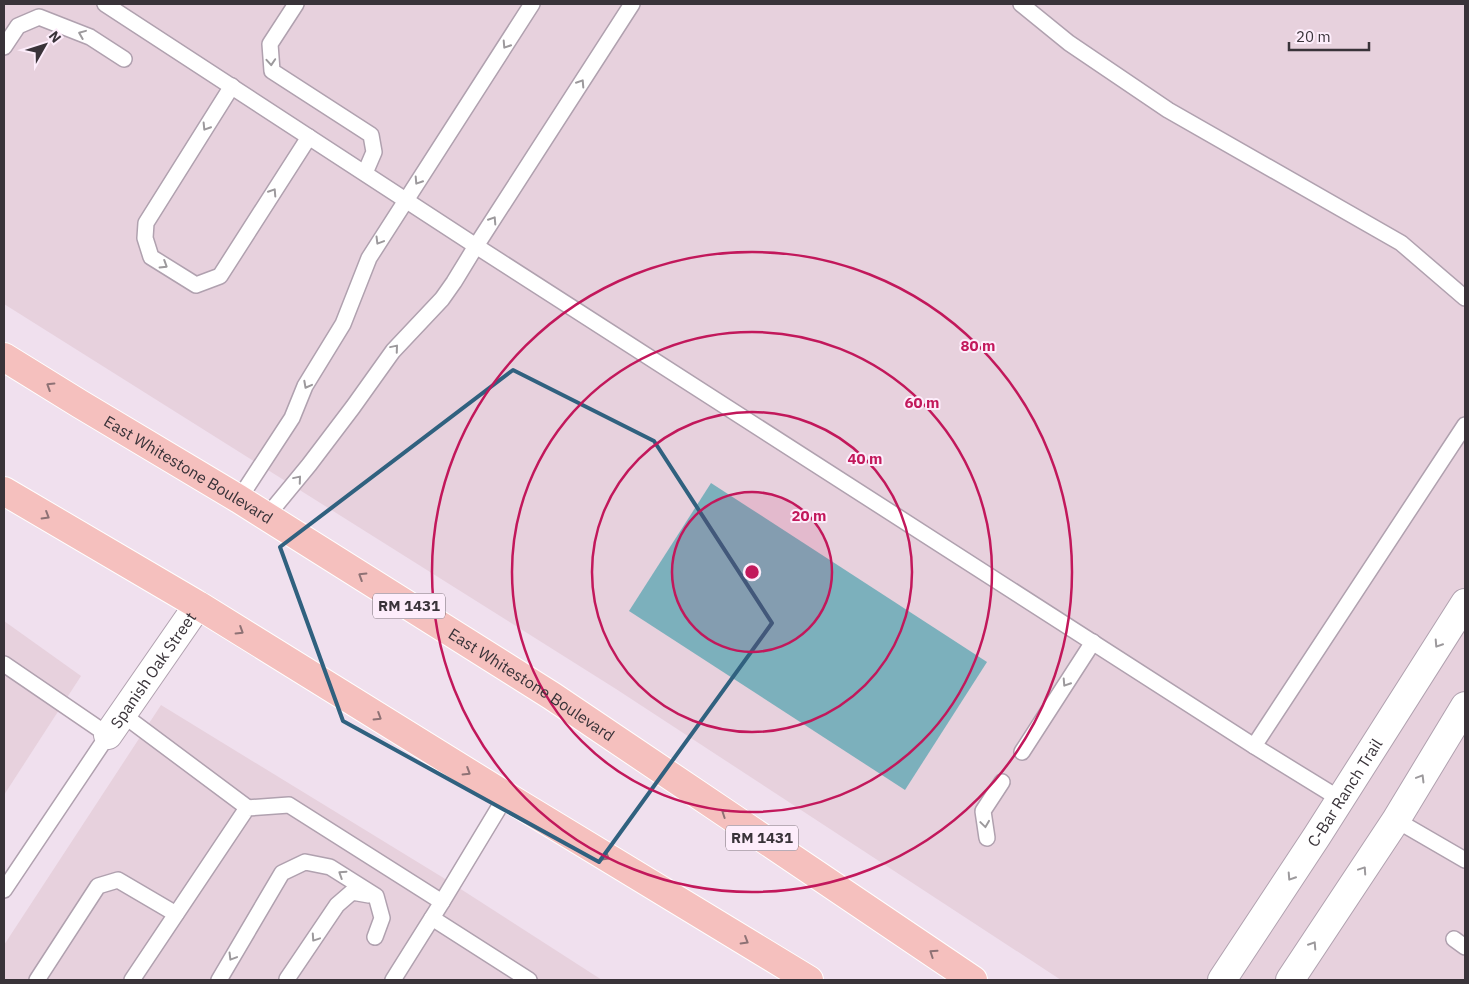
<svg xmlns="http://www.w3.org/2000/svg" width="1469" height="984" font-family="'IBM Plex Sans',sans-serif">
  <rect width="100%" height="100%" fill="#f0e0ee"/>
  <g fill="#e7d1dd">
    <path d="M 4,4 L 1465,4 L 1465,980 L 1061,980 L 616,689 L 4,304 Z"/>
    <path d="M 4,621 L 81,676 L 4,795 Z"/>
    <path d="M 161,705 L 442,877 L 602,980 L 4,980 L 4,945 Z"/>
  </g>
  <path fill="#7cb0bc" d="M 711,483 L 987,662 L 905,790 L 629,611 Z"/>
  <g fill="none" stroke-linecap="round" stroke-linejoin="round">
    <g stroke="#b0a1af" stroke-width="18">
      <g id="service">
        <path d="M 105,4 L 476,246 L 1254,746 L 1340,799"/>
        <path d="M 296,4 L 270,44 L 272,71 L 371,135 L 374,152 L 365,173"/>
        <path d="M 1021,4 L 1069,43 L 1168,110 L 1401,243 L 1465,298"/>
        <path d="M 4,47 L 18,26 L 39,17 L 90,37 L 124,59"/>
        <path d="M 232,86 L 146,223 L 145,238 L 151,257 L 196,285 L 220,276 L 309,137"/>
        <path d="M 239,499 L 292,418 L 305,386 L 343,324 L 369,258 L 532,4"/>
        <path d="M 267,516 L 309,465 L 353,407 L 393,351 L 442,299 L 454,282 L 476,246 L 632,4"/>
        <path d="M 4,664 L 108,735 L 4,890"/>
        <path d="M 122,714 L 248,808"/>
        <path d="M 1254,746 L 1465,425"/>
        <path d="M 1022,752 L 1093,642"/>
        <path d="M 1396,820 L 1465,860"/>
        <path d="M 987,838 L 983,811 L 1002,782"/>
        <path d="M 432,918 L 529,980"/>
        <path d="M 1454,939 L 1465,947"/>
        <path d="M 287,979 L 337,905 L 352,892 L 369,895"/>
        <path d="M 37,980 L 98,886 L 118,880 L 176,914"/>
        <path d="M 132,980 L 247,808 L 289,805 L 442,902"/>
        <path d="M 219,980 L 282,873 L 305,862 L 330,867 L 376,896 L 382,918 L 375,937"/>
        <path d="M 393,980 L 442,902 L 506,796"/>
      </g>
    </g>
    <g stroke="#b0a1af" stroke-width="30">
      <g id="minor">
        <path id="s1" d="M 108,735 L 198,605"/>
      </g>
    </g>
    <g stroke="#b0a1af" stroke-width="30">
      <g id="tertiary">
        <path id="s2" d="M 1222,980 L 1317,836 L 1465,603"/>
        <path d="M 1290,980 L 1396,820 L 1465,706"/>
      </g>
    </g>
    <g stroke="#fff" stroke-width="30">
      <g id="primary">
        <path id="s3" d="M 4,357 L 80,404 L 239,499 L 552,696 L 973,980"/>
        <path d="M 4,491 L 198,605 L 506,796 L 809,980"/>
      </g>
    </g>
    <use href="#service" stroke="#fff" stroke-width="15"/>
    <use href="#minor" stroke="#fff" stroke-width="28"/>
    <use href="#tertiary" stroke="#fff" stroke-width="28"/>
    <use href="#primary" stroke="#f5c0be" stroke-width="28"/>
  </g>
  <defs><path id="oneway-chevron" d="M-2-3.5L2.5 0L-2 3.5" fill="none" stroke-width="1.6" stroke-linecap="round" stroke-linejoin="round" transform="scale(1.25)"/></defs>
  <g stroke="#9c999c">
    <use href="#oneway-chevron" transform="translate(82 34) rotate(-158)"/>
    <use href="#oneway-chevron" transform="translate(506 45) rotate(123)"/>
    <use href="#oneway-chevron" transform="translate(271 62) rotate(86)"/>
    <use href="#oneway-chevron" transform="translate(581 83) rotate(-57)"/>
    <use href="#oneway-chevron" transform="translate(206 127) rotate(122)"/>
    <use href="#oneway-chevron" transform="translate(418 181) rotate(123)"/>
    <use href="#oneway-chevron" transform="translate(273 192) rotate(-57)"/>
    <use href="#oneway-chevron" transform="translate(493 220) rotate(-57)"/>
    <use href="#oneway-chevron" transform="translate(379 241) rotate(121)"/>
    <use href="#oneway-chevron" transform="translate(164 265) rotate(32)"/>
    <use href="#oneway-chevron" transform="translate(395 348) rotate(-50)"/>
    <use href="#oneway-chevron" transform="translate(307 385) rotate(118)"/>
    <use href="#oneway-chevron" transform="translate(298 479) rotate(-50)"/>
    <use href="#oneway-chevron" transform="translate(1438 644) rotate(123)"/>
    <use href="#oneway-chevron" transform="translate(1066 683) rotate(123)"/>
    <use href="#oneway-chevron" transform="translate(1421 778) rotate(-59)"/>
    <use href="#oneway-chevron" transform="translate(985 824) rotate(82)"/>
    <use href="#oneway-chevron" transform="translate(1363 870) rotate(-56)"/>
    <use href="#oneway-chevron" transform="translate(342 874) rotate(-147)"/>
    <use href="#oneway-chevron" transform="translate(1291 877) rotate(123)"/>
    <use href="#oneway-chevron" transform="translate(315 938) rotate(124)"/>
    <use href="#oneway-chevron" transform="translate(1313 945) rotate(-57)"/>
    <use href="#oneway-chevron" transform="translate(232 957) rotate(121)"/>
  </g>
  <g stroke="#8e7275">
    <use href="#oneway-chevron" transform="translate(50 386) rotate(-148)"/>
    <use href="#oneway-chevron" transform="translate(46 516) rotate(31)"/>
    <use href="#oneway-chevron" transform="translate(362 576) rotate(-148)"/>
    <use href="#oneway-chevron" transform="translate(240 631) rotate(32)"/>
    <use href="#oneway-chevron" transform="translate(378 717) rotate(32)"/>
    <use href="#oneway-chevron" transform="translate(467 772) rotate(32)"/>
    <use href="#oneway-chevron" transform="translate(725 813) rotate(-146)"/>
    <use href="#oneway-chevron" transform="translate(606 857) rotate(31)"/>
    <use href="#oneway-chevron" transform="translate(745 941) rotate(31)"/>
    <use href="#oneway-chevron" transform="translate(933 953) rotate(-146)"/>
  </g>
  <path fill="none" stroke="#30617f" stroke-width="4" stroke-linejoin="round" d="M 513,370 L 654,441 L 772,623 L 599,862 L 343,721 L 280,547 Z"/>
  <circle cx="752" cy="572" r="80" fill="#c2185b" fill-opacity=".12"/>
  <g fill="none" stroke="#c2185b" stroke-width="2.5">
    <circle cx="752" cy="572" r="80"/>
    <circle cx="752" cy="572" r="160"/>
    <circle cx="752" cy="572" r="240"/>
    <circle cx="752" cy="572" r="320"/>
  </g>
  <g text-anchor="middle" stroke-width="4" stroke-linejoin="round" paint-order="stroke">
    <g fill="#fdedfb" stroke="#746b73" stroke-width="1">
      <rect x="373" y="593.5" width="72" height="25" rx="4"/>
      <rect x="726" y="825.5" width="72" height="25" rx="4"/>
    </g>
    <g font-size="15" font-weight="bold" fill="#393339">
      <text x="409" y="611">RM 1431</text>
      <text x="762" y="843">RM 1431</text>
    </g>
    <g font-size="16" fill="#393339" stroke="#fdedfb">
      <text dy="6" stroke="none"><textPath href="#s3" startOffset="216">East Whitestone Boulevard</textPath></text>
      <text dy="6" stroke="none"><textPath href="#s1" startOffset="79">Spanish Oak Street</textPath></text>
      <text dy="6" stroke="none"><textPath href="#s3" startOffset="621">East Whitestone Boulevard</textPath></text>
      <text dy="6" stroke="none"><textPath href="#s2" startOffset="224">C-Bar Ranch Trail</textPath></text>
    </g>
  </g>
  <circle cx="752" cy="572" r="8" fill="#c2185b" stroke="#fdedfb" stroke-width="2.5"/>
  <g font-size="15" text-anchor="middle" font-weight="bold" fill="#c2185b" stroke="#fdedfb" stroke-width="4" stroke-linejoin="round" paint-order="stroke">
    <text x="978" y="351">80 m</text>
    <text x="922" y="408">60 m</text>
    <text x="865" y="464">40 m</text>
    <text x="809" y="521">20 m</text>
  </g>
  <rect width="1469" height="984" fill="none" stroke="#393339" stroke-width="10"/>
  <g transform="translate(45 45) rotate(51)" stroke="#fdedfb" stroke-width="4" paint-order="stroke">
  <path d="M0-4L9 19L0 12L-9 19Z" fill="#393339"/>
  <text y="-8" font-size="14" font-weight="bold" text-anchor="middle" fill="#393339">N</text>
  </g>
  <path d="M1289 42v8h80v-8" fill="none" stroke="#393339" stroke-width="2.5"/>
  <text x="1296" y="42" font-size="15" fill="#393339" stroke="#fdedfb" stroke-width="4" paint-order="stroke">20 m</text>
</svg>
